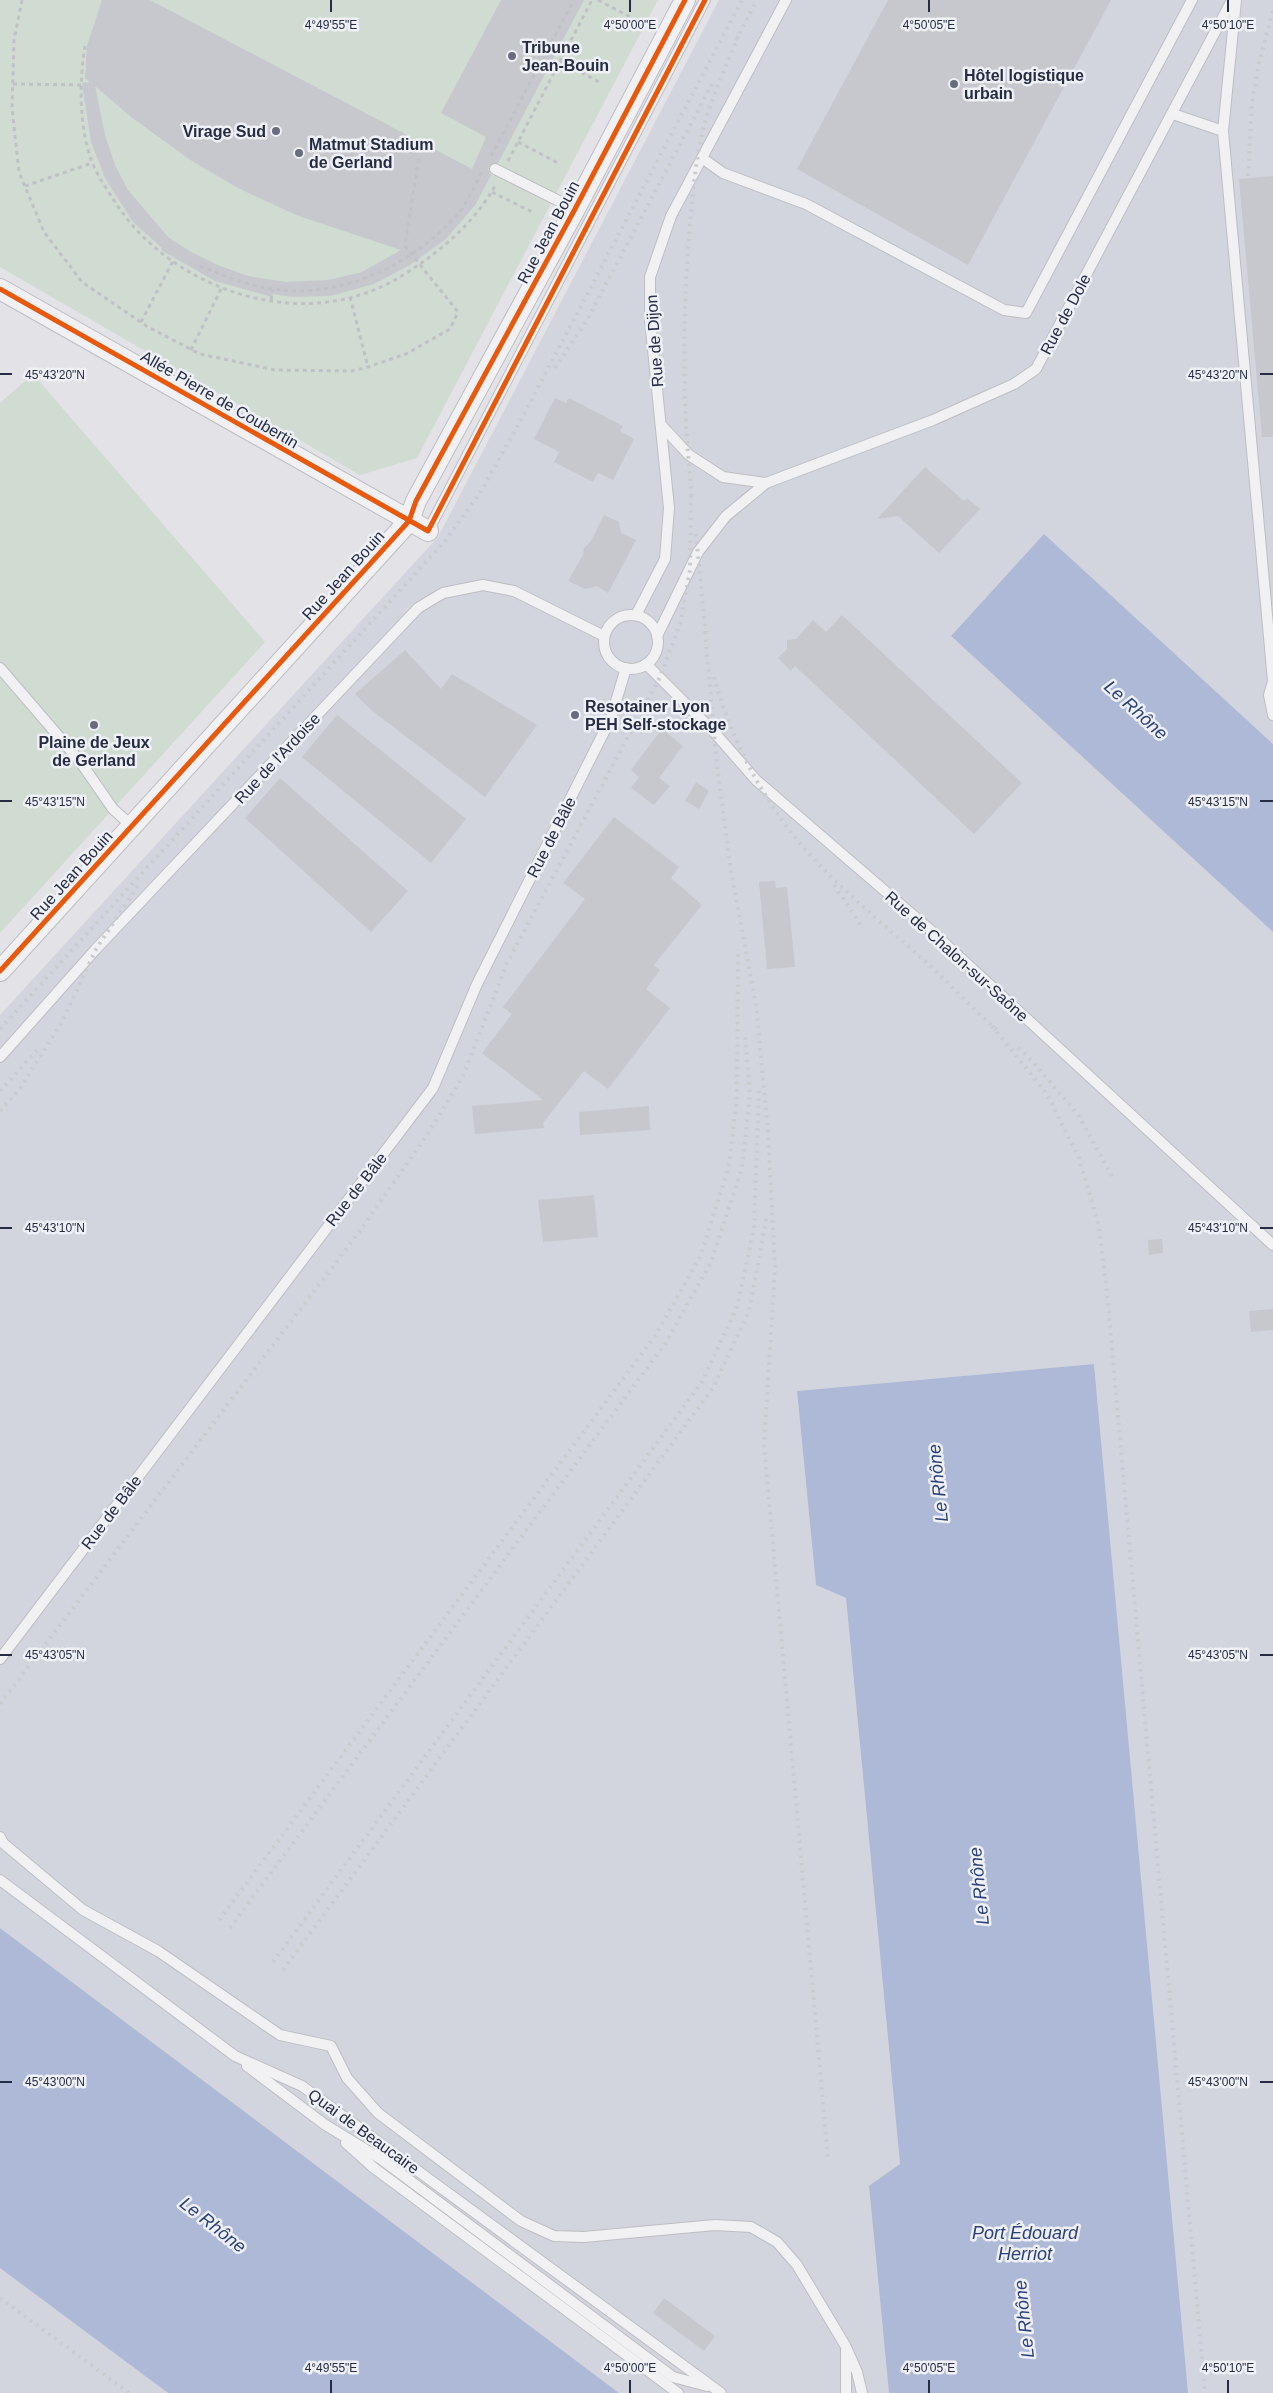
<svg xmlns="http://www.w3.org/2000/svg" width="1273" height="2393" font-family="Helvetica,sans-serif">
  <rect width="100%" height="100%" fill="#e2e2e7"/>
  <g fill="#d2d5de">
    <path d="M 719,0 L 1273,0 L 1273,744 L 1044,535 L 951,636 L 1273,932 L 1273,2393 L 1187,2393 L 1094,1364 L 797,1391 L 816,1585 L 846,1598 L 900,2164 L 869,2187 L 889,2393 L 619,2393 L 0,1928 L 0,1015 L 438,537 Z"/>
    <path d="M 0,2268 L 168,2393 L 0,2393 Z"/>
  </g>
  <g fill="#d0dbd1">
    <path d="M 0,0 L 658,0 L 417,458 L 360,475 L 0,267 Z"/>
    <path d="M 33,374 L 265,642 L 0,933 L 0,403 Z"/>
  </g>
  <g fill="#adb9d6">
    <path d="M 1044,534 L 1273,744 L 1273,932 L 951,636 Z"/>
    <path d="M 1094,1364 L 1188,2393 L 889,2393 L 869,2186 L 900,2164 L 846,1598 L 816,1585 L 797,1391 Z"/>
    <path d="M 0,1928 L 619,2393 L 168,2393 L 0,2268 Z"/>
  </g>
  <g fill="#c7c8ce" fill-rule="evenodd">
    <path d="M 102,0 L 150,0 L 472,169 L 486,137 L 441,113 L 501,0 L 584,0 L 498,163 L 489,166 L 488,170 L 491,175 L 476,204 L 446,239 L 410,265 L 374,284 L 330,296 L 292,297 L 273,294 L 272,297 L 215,281 L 161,250 L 162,248 L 133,222 L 105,178 L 91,142 L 82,83 L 90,82 L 85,78 L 87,46 ZM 95,86 L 131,117 L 192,161 L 238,188 L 296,215 L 401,250 L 362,272 L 328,280 L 286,282 L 248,276 L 218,265 L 191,252 L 168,237 L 128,190 L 115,165 L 105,135 Z"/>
    <path d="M 888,0 L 1111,0 L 968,265 L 797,169 Z"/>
    <path d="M 1273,176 L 1273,437 L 1262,437 L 1239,179 Z"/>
    <path d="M 555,398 L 566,403 L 569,398 L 623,426 L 620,431 L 634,439 L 613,480 L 598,473 L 593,482 L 554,462 L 559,452 L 534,439 Z"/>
    <path d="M 925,467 L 964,501 L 967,498 L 980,509 L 939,553 L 898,516 L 877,519 Z"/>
    <path d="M 604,515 L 619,522 L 621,533 L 636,540 L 608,593 L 597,586 L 585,589 L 568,581 L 583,555 L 584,548 L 591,541 Z"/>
    <path d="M 842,615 L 1022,783 L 974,834 L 795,666 L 791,671 L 778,658 L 787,649 L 787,640 L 796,639 L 813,620 L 826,632 Z"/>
    <path d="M 405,650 L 441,689 L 452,674 L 537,725 L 485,797 L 370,709 L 355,694 Z"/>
    <path d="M 337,715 L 466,819 L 431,863 L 302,757 Z"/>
    <path d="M 662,729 L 683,746 L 659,778 L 670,786 L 654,805 L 631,788 L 639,777 L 631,770 Z"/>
    <path d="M 280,778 L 408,891 L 371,932 L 245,818 Z"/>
    <path d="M 696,782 L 709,791 L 699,809 L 685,801 Z"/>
    <path d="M 614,817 L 679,867 L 671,878 L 702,905 L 654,965 L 660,970 L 646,989 L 670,1008 L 608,1089 L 584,1071 L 543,1123 L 544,1128 L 475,1134 L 472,1106 L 543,1100 L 482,1053 L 512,1014 L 503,1007 L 585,899 L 563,883 Z"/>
    <path d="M 775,881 L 776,888 L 787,887 L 795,967 L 767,969 L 759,882 Z"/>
    <path d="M 649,1106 L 650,1130 L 580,1135 L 579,1112 Z"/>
    <path d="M 594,1195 L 598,1237 L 543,1242 L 538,1200 Z"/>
    <path d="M 1162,1239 L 1163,1253 L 1149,1255 L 1148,1240 Z"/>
    <path d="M 1273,1309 L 1273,1330 L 1251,1332 L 1249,1311 Z"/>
    <path d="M 664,2298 L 715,2336 L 704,2351 L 653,2313 Z"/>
  </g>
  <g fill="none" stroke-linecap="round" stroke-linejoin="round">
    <g stroke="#bdbec3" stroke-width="12">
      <g id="lane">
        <path d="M 1236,0 L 1223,131 L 1273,681 L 1269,695 L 1273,715"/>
        <path d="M 1173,114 L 1223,131"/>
        <path d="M 702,158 L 723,173 L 806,204 L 1004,310 L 1026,313 L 1192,0"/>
        <path d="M 495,169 L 575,209"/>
        <path d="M 662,426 L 689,455 L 723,477 L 766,483"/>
        <path d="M 428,531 L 705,0"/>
        <path d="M 636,615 L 665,559 L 669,508 L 650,320 L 650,277 L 671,216 L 786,0"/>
        <circle cx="631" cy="642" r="27"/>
        <path d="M 657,636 L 698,552 L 726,516 L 766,483 L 933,420 L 1014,384 L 1036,369 L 1232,0"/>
        <path d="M 646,664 L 714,732 L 756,780 L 928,928 L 1273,1245"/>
        <path d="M 0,668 L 79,760 L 113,809 L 132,826"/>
        <path d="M 0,1057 L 96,949 L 418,608 L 443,593 L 483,585 L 514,591 L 604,636"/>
        <path d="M 0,1659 L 433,1088 L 477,984 L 611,718 L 626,668"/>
        <path d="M 0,1837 L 3,1843 L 83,1910 L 158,1951 L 280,2035 L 331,2046 L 347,2078 L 378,2113 L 521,2221 L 554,2236 L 584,2237 L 715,2225 L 751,2227 L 777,2242 L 797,2265 L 845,2345 L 857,2372 L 862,2393"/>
        <path d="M 0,1880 L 235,2056 L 302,2086 L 721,2393"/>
        <path d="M 247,2066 L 324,2124 L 381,2159 L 673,2377 L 707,2386"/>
        <path d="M 346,2143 L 374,2168 L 678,2393"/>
        <path d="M 846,2351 L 846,2393"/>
      </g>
    </g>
    <g stroke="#bdbec3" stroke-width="22">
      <g id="street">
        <path d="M 0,289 L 428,531"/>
        <path d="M 0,971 L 409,521 L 416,501 L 575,209 L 685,0"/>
      </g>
    </g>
    <g stroke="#c0c1c7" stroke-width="3" stroke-dasharray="4 4" stroke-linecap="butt">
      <path d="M 22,0 L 14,40 L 12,108 L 19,172 L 44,232 L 82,282 L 148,327 L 200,354 L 275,370 L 352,371 L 368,367 L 406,354 L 450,329 L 458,312 L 405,246 L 419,157"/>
      <path d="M 598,0 L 636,20"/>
      <path d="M 85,46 C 79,83 79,127 92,162 C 98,177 107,189 115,202 C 166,282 280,327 371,291 C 391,284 410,271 427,259 C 454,239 480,214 496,184"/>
      <path d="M 560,61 L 601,83"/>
      <path d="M 13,84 L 82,85"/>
      <path d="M 518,142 L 560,164"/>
      <path d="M 491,156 L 574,0"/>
      <path d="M 508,161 L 592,0"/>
      <path d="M 25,186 L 92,163"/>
      <path d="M 492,192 L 534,213"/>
      <path d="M 200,266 C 223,276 247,285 272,289 C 341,299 411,266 457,215 C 467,204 474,186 482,172"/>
      <path d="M 350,297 L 368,367"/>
      <path d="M 271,300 L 273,289"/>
      <path d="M 141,322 L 173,261"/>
      <path d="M 191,350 L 221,289"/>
    </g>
    <use href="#lane" stroke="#f1f1f4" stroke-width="10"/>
    <use href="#street" stroke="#f1f1f4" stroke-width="20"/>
    <g stroke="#cacbcf" stroke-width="4" stroke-dasharray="2.5 5" stroke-linecap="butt">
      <path d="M 736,40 L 757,0"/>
      <path d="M 1248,176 L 1252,102 L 1259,63 L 1273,10"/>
      <path d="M 555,368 L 587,320 L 712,84"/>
      <path d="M 692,496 C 682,406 682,314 690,224 C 693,194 695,163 702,134 C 710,99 726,67 739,34"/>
      <path d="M 696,534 L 706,638"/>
      <path d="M 705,632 L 717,765 L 731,871 L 756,1005 L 768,1131 L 775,1267 L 764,1444 L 828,2159"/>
      <path d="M 714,677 C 732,743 765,805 811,856 C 846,894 887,927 926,962 C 950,984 972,1008 997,1030"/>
      <path d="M 834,885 L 861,925"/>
      <path d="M 992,1026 L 1047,1094 L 1079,1158 L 1099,1227 L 1107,1293 L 1205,2393"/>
      <path d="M 0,1029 L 445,541 L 480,493 L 523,416 L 742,0"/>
      <path d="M 1018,1048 L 1033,1062 L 1079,1116 L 1113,1178"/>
      <path d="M 0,1091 L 40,1047"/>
      <path d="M 0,1111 L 19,1090 L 62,1022 L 96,949 L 139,884"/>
      <path d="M 0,1704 L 359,1232 L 429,1132 L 463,1076 L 507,963 L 660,677 L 681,621 L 690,570 L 691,490"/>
      <path d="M 219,1920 L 655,1336 L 700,1257 L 729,1166 L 737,1097 L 738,949"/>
      <path d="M 230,1928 L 665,1344 L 711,1262 L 742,1168 L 750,1094 L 745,1033"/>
      <path d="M 273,1962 L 702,1382 L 737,1307 L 754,1228 L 759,1090"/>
      <path d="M 283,1970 L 713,1388 L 749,1311 L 767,1216"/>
      <path d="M 0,2298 L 129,2393"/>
    </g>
    <g stroke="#eff1f7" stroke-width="8">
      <g id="cycleway">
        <path d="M 0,289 L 428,531 L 705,0"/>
        <path d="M 0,971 L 409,521 L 416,501 L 575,209 L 685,0"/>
      </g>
    </g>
    <use href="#cycleway" stroke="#e8590c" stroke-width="5"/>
  </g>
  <path fill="none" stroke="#262c43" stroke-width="2" d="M 331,0 L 331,12M 630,0 L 630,12M 929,0 L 929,12M 1228,0 L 1228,12M 0,374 L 12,374M 1260,374 L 1273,374M 0,801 L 12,801M 1260,801 L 1273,801M 0,1228 L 12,1228M 1260,1228 L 1273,1228M 0,1655 L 12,1655M 1260,1655 L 1273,1655M 0,2082 L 12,2082M 1260,2082 L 1273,2082M 331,2380 L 331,2393M 630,2380 L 630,2393M 929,2380 L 929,2393M 1228,2380 L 1228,2393"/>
  <g fill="#686c7c" stroke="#eff1f7" stroke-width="2">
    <circle cx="512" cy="56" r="5"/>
    <circle cx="954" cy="84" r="5"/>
    <circle cx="276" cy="131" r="5"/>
    <circle cx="299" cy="153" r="5"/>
    <circle cx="575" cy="715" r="5"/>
    <circle cx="94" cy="725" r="5"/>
  </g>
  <g text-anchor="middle" stroke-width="5" stroke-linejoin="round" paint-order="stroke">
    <g font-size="16" font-weight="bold" fill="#262c43" stroke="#eff1f7" text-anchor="start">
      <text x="522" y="53">Tribune<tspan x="522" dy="18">Jean-Bouin</tspan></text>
      <text x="964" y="81">Hôtel logistique<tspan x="964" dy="18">urbain</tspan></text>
      <text x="266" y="137" text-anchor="end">Virage Sud</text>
      <text x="309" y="150">Matmut Stadium<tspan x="309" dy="18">de Gerland</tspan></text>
      <text x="585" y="712">Resotainer Lyon<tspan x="585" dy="18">PEH Self-stockage</tspan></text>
      <text x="94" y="748" text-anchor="middle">Plaine de Jeux<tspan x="94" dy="18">de Gerland</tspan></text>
    </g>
    <g font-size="16" fill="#262c43" stroke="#eff1f7">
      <text transform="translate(548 232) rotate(-62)" y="6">Rue Jean Bouin</text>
      <text transform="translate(1065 314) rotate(-62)" y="6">Rue de Dole</text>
      <text transform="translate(654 341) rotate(-94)" y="6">Rue de Dijon</text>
      <text transform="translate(220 399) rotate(30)" y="6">Allée Pierre de Coubertin</text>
      <text transform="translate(343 575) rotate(-48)" y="6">Rue Jean Bouin</text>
      <text transform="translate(277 758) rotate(-47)" y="6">Rue de l'Ardoise</text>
      <text transform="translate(551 837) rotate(-63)" y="6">Rue de Bâle</text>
      <text transform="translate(71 875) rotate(-48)" y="6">Rue Jean Bouin</text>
      <text transform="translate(957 956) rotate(42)" y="6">Rue de Chalon-sur-Saône</text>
      <text transform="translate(356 1189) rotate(-52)" y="6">Rue de Bâle</text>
      <text transform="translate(111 1512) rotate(-53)" y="6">Rue de Bâle</text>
      <text transform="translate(364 2131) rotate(36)" y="6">Quai de Beaucaire</text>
    </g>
    <g font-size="18" font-style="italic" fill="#2c427b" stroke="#eff1f7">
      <text transform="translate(1136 710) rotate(42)" y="6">Le Rhône</text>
      <text transform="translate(938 1483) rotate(-96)" y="6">Le Rhône</text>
      <text transform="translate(979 1886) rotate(-96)" y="6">Le Rhône</text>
      <text transform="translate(213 2225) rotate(38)" y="6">Le Rhône</text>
      <text x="1025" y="2239">Port Édouard<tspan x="1025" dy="21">Herriot</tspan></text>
      <text transform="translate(1024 2319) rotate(-96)" y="6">Le Rhône</text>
    </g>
  </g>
  <g font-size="12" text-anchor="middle" fill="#262c43" stroke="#eff1f7" stroke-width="5" stroke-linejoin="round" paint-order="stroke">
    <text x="331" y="29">4°49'55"E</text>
    <text x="630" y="29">4°50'00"E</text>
    <text x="929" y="29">4°50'05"E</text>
    <text x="1228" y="29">4°50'10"E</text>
    <text x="55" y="379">45°43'20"N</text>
    <text x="1218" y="379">45°43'20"N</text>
    <text x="55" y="806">45°43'15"N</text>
    <text x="1218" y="806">45°43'15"N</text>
    <text x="55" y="1232">45°43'10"N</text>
    <text x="1218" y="1232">45°43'10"N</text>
    <text x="55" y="1659">45°43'05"N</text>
    <text x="1218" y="1659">45°43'05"N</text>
    <text x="55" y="2086">45°43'00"N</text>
    <text x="1218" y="2086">45°43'00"N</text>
    <text x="331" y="2372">4°49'55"E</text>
    <text x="630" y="2372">4°50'00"E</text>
    <text x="929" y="2372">4°50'05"E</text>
    <text x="1228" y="2372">4°50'10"E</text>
  </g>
</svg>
